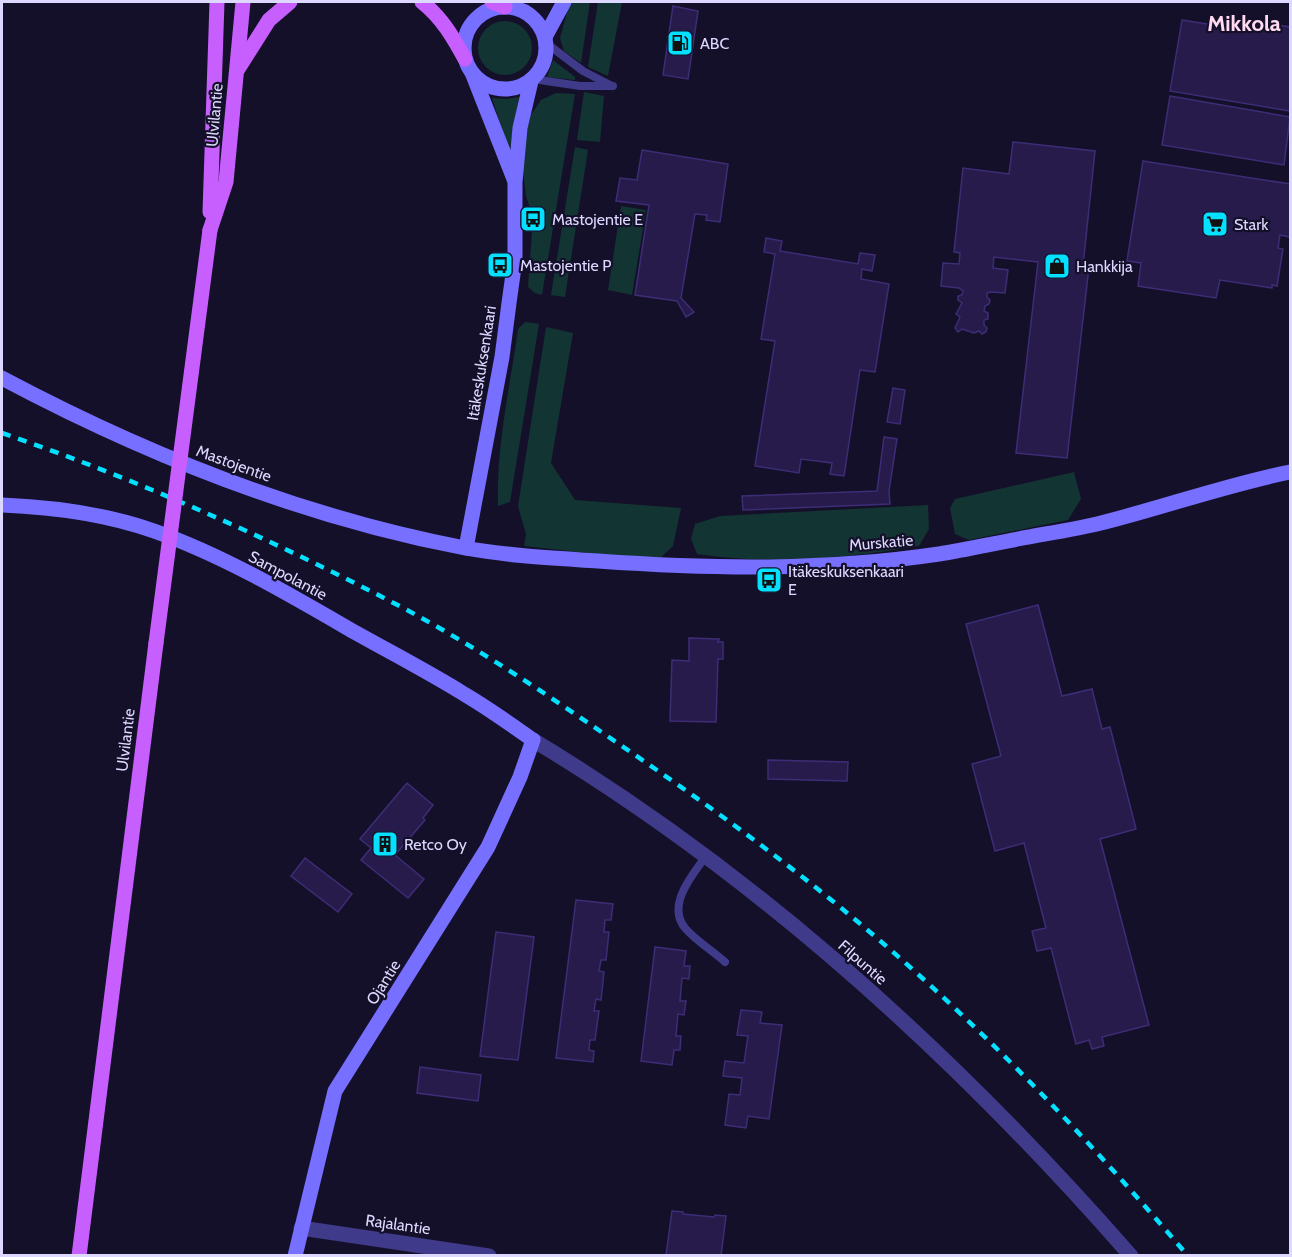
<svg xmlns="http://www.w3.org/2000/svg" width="1292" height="1257" font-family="Cabin,sans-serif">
  <rect width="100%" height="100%" fill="#151029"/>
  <g fill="#123433">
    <path d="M 570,2 L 590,2 L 581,63 L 564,51 L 560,38 Z"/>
    <path d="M 598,2 L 622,2 L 608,76 L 588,67 Z"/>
    <circle cx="505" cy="48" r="27"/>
    <path d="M 553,60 L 575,77 L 575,80 L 547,77 Z"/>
    <path d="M 584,92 L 604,96 L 600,142 L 577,140 Z"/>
    <path d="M 556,93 L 575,94 L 542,295 L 535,293 L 528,287 L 533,218 L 526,196 L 522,163 L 525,139 L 531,115 L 541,100 Z"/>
    <path d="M 519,97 L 509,152 L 492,98 L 506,99 Z"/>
    <path d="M 575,147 L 588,150 L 565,297 L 551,295 Z"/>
    <path d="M 621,206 L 646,210 L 632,295 L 608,290 Z"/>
    <path d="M 525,322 L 539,324 L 510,502 L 498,506 C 496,447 510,387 518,329 Z"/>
    <path d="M 546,327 L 573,333 L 551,463 L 575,500 L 681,508 L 673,546 L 660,558 L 597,554 L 524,546 L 526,534 L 518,506 Z"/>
    <path d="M 1074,472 L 1081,499 L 1068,520 L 969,540 L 955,534 L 950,508 L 955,499 Z"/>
    <path d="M 928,505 L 929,529 L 919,546 C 848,558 768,565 697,554 L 691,539 L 695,524 L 720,516 Z"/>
  </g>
  <g fill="#261b4b" stroke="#3d2d77" stroke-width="1.5">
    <path d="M 673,6 L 698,11 L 688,79 L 663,75 Z"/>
    <path d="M 1182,20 L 1251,31 L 1253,21 L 1290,27 L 1290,111 L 1170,91 Z"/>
    <path d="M 1170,96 L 1290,117 L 1284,165 L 1162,145 Z"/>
    <path d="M 1013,142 L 1095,151 L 1083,266 L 1089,267 L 1067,458 L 1016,453 L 1038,262 L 994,257 L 993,268 L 1008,270 L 1005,293 L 991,292 L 987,293 L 987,297 L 990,300 L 989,304 L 985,306 L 984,311 L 988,313 L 988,319 L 984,320 L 984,325 L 987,328 L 986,332 L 982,334 L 979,331 L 974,333 L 962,329 L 958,332 L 955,328 L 960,317 L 956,314 L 962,303 L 958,300 L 958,296 L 962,295 L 963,291 L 959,288 L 941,286 L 943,263 L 959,264 L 960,253 L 954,252 L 963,168 L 1009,174 Z"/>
    <path d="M 642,150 L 728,164 L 720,222 L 706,220 L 707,215 L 695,214 L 681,298 L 694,312 L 686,317 L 677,301 L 635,295 L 649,205 L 616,201 L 620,178 L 637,180 Z"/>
    <path d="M 1143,161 L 1290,184 L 1290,237 L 1280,235 L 1278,248 L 1283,249 L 1277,286 L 1272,285 L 1272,288 L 1220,280 L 1216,298 L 1138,286 L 1141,263 L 1127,261 Z"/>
    <path d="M 766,238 L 782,241 L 780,251 L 858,264 L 860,253 L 875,255 L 872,271 L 862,269 L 861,279 L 889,284 L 875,372 L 860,370 L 844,476 L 830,474 L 832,463 L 801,459 L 799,473 L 755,466 L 775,341 L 761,339 L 775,254 L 764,252 Z"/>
    <path d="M 893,388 L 905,390 L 900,424 L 887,422 Z"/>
    <path d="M 884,437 L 897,439 L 889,491 L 890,504 L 743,510 L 742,496 L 877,491 Z"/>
    <path d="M 1038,605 L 1062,696 L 1092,689 L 1102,729 L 1110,727 L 1136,829 L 1100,839 L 1149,1025 L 1102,1037 L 1104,1046 L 1092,1049 L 1089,1040 L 1076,1044 L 1051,948 L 1037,951 L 1032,931 L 1046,928 L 1024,843 L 995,851 L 972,764 L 1001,756 L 966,624 Z"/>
    <path d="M 689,638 L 719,639 L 718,642 L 723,642 L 723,659 L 718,659 L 716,722 L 670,721 L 672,660 L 689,661 Z"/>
    <path d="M 768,760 L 848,762 L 847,781 L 768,779 Z"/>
    <path d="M 407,783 L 433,805 L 423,818 L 425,820 L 395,855 L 424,879 L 408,898 L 361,860 L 371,848 L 360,839 Z"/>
    <path d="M 305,858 L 352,894 L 338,912 L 291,876 Z"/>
    <path d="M 576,900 L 613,904 L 611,920 L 605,920 L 604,932 L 609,932 L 606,960 L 601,960 L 599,971 L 604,972 L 601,1000 L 596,999 L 594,1011 L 599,1011 L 595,1040 L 590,1040 L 589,1050 L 594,1051 L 593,1062 L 556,1058 Z"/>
    <path d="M 496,932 L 534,937 L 518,1060 L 480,1056 Z"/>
    <path d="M 655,947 L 686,951 L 684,966 L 690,966 L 689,979 L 682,978 L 680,1001 L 686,1001 L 684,1015 L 678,1014 L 676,1036 L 681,1036 L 680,1050 L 674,1050 L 672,1065 L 641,1061 Z"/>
    <path d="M 741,1010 L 762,1012 L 760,1023 L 782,1025 L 769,1119 L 748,1116 L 746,1128 L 725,1125 L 729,1094 L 740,1095 L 742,1078 L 723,1076 L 725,1061 L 744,1063 L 748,1036 L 737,1035 Z"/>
    <path d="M 420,1067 L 481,1075 L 478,1101 L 417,1093 Z"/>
    <path d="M 672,1211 L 683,1212 L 683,1214 L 714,1217 L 715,1215 L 726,1216 L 721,1256 L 666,1255 Z"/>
  </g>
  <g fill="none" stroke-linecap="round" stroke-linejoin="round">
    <g stroke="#3f3a89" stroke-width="8">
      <path d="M 546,43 L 583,71 L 612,86"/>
      <path d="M 533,79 L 580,86 L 613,86"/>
      <path d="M 706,856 C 693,874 666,905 685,928 C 696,941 713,951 725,962"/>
    </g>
    <g stroke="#3f3a89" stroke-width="15">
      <path d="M 533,740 C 759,876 957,1057 1131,1256"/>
      <path d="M 301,1228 L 489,1256"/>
    </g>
    <g stroke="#766fff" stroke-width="15">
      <circle cx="505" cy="48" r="41"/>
      <path d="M 545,37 L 564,2"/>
      <path d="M 473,75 L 514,179"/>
      <path d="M 2,378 C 147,455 302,517 465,548 C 509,556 554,558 598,561 C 712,569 825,571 939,554 C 965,550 991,544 1018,539 C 1044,534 1071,530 1097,524 C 1162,508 1225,485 1290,472"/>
      <path d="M 2,505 C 52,507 106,514 154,531 C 222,555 287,593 349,629 C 388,651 427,671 464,694 C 488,708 510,724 533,740 L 520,777 L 488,847 L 335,1091 L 295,1256"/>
      <path d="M 466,548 L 502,357 L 509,303 L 515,260 L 515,182 L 520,128 L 531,81"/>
    </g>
    <g stroke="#c75fff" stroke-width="15">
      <path d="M 422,2 C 442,18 453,37 465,59"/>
      <path d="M 492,2 L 505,7"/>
      <path d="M 238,69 L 269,20 L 290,2"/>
      <path d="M 210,212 L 217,2"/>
      <path d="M 210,230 L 226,182 L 243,2"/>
      <path d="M 79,1256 L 156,643"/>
    </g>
    <path stroke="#04e0ff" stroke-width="4.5" stroke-dasharray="9 8" stroke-linecap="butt" d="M 2,433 C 133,478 262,535 386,599 C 466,640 542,691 616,742 C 691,793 765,846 835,903 C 964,1008 1080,1129 1188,1256"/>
    <path stroke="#c75fff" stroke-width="15" d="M 156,643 L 210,230"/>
  </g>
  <defs>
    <g id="fuel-square" transform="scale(1.35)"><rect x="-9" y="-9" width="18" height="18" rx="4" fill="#04e0ff" stroke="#151029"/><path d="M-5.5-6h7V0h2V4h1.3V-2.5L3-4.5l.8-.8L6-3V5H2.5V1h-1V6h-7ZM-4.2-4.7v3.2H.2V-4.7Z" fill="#111"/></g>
    <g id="bus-square" transform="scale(1.35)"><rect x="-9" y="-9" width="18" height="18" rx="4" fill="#04e0ff" stroke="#151029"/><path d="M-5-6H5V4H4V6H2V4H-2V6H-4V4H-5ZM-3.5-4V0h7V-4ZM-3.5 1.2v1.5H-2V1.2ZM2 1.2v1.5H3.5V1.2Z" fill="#111"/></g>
    <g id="supermarket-square" transform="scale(1.35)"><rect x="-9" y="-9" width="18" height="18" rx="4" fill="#04e0ff" stroke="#151029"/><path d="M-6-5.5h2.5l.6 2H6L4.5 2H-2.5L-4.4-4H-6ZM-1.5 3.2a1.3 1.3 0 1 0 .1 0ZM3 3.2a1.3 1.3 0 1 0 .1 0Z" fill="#111"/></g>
    <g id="shop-square" transform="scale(1.35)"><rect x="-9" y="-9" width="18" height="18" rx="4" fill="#04e0ff" stroke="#151029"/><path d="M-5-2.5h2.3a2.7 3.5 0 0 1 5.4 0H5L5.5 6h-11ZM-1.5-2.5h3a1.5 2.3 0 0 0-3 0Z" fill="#111"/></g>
    <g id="building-square" transform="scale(1.35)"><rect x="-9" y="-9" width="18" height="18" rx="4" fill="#04e0ff" stroke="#151029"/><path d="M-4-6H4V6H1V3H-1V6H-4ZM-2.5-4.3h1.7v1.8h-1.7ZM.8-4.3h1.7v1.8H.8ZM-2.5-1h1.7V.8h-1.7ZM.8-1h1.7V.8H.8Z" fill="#111"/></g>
  </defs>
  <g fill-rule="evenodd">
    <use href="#fuel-square" x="680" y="43"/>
    <use href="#bus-square" x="533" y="219"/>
    <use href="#supermarket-square" x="1215" y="224"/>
    <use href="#bus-square" x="500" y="265"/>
    <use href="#shop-square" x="1057" y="266"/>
    <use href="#bus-square" x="769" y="580"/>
    <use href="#building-square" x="385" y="844"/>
  </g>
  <g text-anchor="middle" stroke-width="4.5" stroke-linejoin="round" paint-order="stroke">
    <g font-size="16" fill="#ddd8ff" stroke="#151029" text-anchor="start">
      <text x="700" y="49">ABC</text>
      <text x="552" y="225">Mastojentie E</text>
      <text x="1234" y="230">Stark</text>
      <text x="520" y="271">Mastojentie P</text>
      <text x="1076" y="272">Hankkija</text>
      <text x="788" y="577">Itäkeskuksenkaari<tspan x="788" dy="18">E</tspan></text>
      <text x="404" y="850">Retco Oy</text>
    </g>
    <g font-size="16" fill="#ddd8ff" stroke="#151029">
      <text transform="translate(214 115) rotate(-85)" y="6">Ulvilantie</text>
      <text transform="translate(481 363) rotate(-81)" y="6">Itäkeskuksenkaari</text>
      <text transform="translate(234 463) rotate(20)" y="6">Mastojentie</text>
      <text transform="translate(881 542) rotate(-5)" y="6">Murskatie</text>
      <text transform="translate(288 575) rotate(28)" y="6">Sampolantie</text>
      <text transform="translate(125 740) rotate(-83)" y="6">Ulvilantie</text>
      <text transform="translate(863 962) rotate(41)" y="6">Filpuntie</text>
      <text transform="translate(383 982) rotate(-58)" y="6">Ojantie</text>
      <text transform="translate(398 1224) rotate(8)" y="6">Rajalantie</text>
    </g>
    <g font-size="22" font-weight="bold" fill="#ffdaf1" stroke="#151029">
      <text x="1244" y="31">Mikkola</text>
    </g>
  </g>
  <rect width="1292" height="1257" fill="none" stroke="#ddd8ff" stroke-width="6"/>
</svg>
